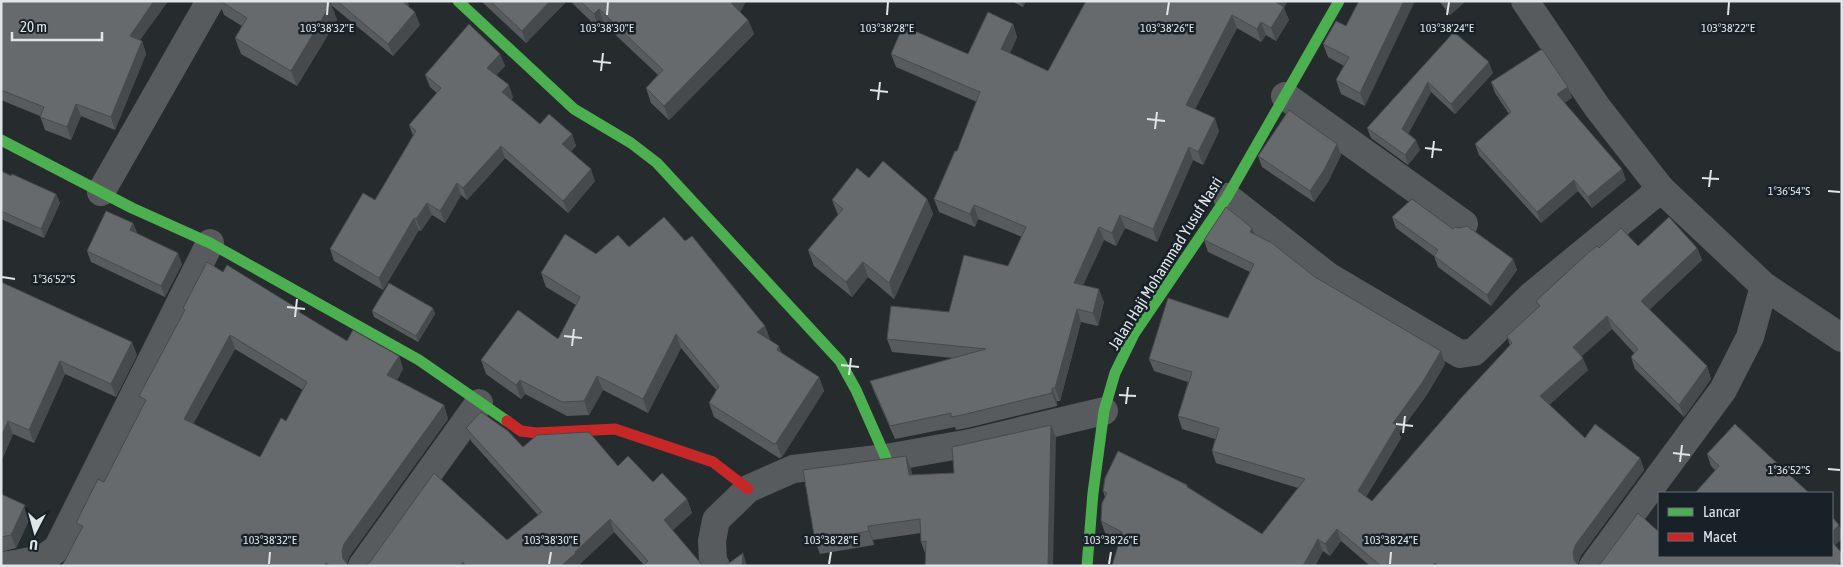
<svg xmlns="http://www.w3.org/2000/svg" width="1843" height="567" font-family="'Asap Condensed',sans-serif">
  <rect width="100%" height="100%" fill="#262b2e"/>
  <g fill="none" stroke-linecap="round" stroke-linejoin="round">
    <g stroke="#585b5e" stroke-width="28">
      <path d="M 1525,1 L 1597,107 L 1661,189 L 1764,286 L 1842,338"/>
      <path d="M 1285,96 L 1464,224"/>
      <path d="M 101,192 L 210,1"/>
      <path d="M 1227,197 L 1328,276 L 1460,354 L 1474,352 L 1532,295 L 1661,189"/>
      <path d="M 3,566 C 22,562 45,562 58,547 L 210,243"/>
      <path d="M 362,566 L 479,403"/>
      <path d="M 716,566 L 713,562 L 712,541 L 716,520 L 748,489 L 793,469 L 886,458 L 970,443 L 1104,411"/>
      <path d="M 1593,566 L 1723,390 L 1750,337 L 1764,286"/>
    </g>
    <g stroke="#4caf50" stroke-width="11">
      <path d="M 458,1 L 574,109 L 631,143 L 657,163 L 840,361 L 856,390 L 886,458"/>
      <path d="M 1,140 L 132,208 L 210,243 L 419,360 L 507,421"/>
      <path d="M 1087,566 L 1093,493 L 1104,411 L 1115,373 L 1134,334 L 1227,197 L 1339,1"/>
    </g>
    <path stroke="#c62828" stroke-width="11" d="M 507,421 L 521,431 L 536,433 L 615,429 L 713,462 L 748,489"/>
  </g>
  <g fill="#585b5e" fill-rule="evenodd">
    <path d="M 1,1 L 168,1 L 140,40 L 142,41 L 146,54 L 115,130 L 81,116 L 71,140 L 45,130 L 40,116 L 1,100 Z"/>
    <path d="M 219,1 L 326,1 L 328,2 L 327,1 L 407,1 L 409,6 L 408,6 L 420,25 L 393,56 L 331,5 L 337,20 L 297,86 L 241,54 L 235,38 L 242,26 L 224,15 Z"/>
    <path d="M 481,1 L 564,1 L 565,3 L 526,43 Z"/>
    <path d="M 570,1 L 746,1 L 740,12 L 748,20 L 754,34 L 669,120 L 651,103 L 646,88 L 658,75 L 604,24 L 599,29 Z"/>
    <path d="M 1011,1 L 1026,1 L 1023,7 Z"/>
    <path d="M 1086,1 L 1284,8 L 1289,20 L 1276,41 L 1266,35 L 1261,42 L 1237,28 L 1195,109 L 1219,131 L 1203,165 L 1193,160 L 1157,242 L 1125,228 L 1116,246 L 1104,240 L 1083,285 L 1104,302 L 1098,326 L 1081,322 L 1060,401 L 1057,401 L 1057,406 L 967,428 L 956,430 L 955,427 L 895,439 L 875,394 L 870,381 L 953,358 L 892,352 L 887,339 L 949,312 L 1008,266 L 1022,237 L 978,219 L 975,227 L 939,212 L 934,199 L 957,151 L 977,102 L 896,67 L 891,54 L 968,54 L 1013,24 L 1017,37 L 1010,53 L 1048,71 Z"/>
    <path d="M 1439,1 L 1466,1 L 1450,15 Z"/>
    <path d="M 1346,26 L 1365,106 L 1341,94 L 1336,80 L 1344,66 L 1328,57 L 1323,44 Z"/>
    <path d="M 1454,32 L 1493,73 L 1455,114 L 1431,92 L 1408,134 L 1420,150 L 1408,165 L 1371,138 L 1367,128 Z"/>
    <path d="M 500,54 L 505,66 L 496,75 L 513,97 L 511,100 L 540,124 L 572,134 L 576,146 L 571,151 L 595,181 L 568,213 L 505,158 L 467,200 L 461,195 L 445,223 L 432,215 L 421,231 L 419,230 L 383,290 L 334,261 L 330,249 L 375,200 L 413,136 L 409,125 L 437,93 L 430,87 L 425,75 Z"/>
    <path d="M 1491,82 L 1568,87 L 1572,98 L 1564,103 L 1626,180 L 1592,208 L 1578,191 L 1541,223 L 1479,155 L 1475,144 L 1509,114 L 1495,93 Z"/>
    <path d="M 1337,144 L 1341,155 L 1328,182 L 1314,202 L 1262,167 L 1258,156 Z"/>
    <path d="M 1,171 L 56,194 L 60,203 L 44,238 L 1,219 Z"/>
    <path d="M 869,178 L 927,199 L 933,214 L 894,299 L 868,277 L 852,297 L 814,266 L 808,250 L 838,215 L 832,200 Z"/>
    <path d="M 1392,217 L 1453,229 L 1513,259 L 1517,270 L 1491,306 L 1438,267 L 1434,256 L 1396,228 Z"/>
    <path d="M 133,223 L 137,233 L 182,264 L 165,297 L 91,262 L 87,251 Z"/>
    <path d="M 1255,235 L 1315,277 L 1441,351 L 1445,364 L 1426,396 L 1399,433 L 1401,438 L 1366,497 L 1372,501 L 1510,346 L 1507,336 L 1538,308 L 1536,301 L 1599,248 L 1638,246 L 1697,248 L 1702,260 L 1649,310 L 1707,366 L 1711,379 L 1684,417 L 1635,369 L 1631,357 L 1634,353 L 1612,329 L 1581,356 L 1588,370 L 1549,405 L 1585,438 L 1640,458 L 1644,470 L 1580,557 L 1578,564 L 1579,566 L 1370,566 L 1341,541 L 1330,556 L 1323,551 L 1315,566 L 1112,566 L 1120,540 L 1105,533 L 1101,521 L 1105,497 L 1103,491 L 1188,487 L 1262,534 L 1298,488 L 1216,463 L 1212,451 L 1215,439 L 1182,429 L 1178,416 L 1188,382 L 1154,371 L 1149,359 L 1228,318 L 1250,272 L 1208,252 L 1204,240 Z"/>
    <path d="M 685,241 L 765,326 L 770,340 L 782,353 L 819,377 L 824,391 L 782,457 L 779,458 L 714,417 L 709,403 L 717,391 L 681,348 L 648,413 L 603,390 L 589,415 L 567,416 L 525,394 L 521,399 L 486,374 L 481,360 L 558,339 L 576,305 L 546,287 L 541,273 L 596,254 L 629,247 Z"/>
    <path d="M 223,272 L 302,314 L 347,341 L 399,356 L 403,369 L 397,380 L 444,405 L 448,419 L 349,557 L 347,563 L 349,566 L 62,566 L 79,533 L 76,523 L 104,482 L 143,407 L 139,396 L 184,311 L 183,308 ZM 235,349 L 303,390 L 286,421 L 260,457 L 193,424 Z"/>
    <path d="M 1,282 L 137,355 L 116,397 L 65,374 L 34,443 L 13,434 L 1,462 Z"/>
    <path d="M 433,308 L 435,314 L 418,342 L 374,317 L 372,311 Z"/>
    <path d="M 466,428 L 523,447 L 618,466 L 653,482 L 687,499 L 692,513 L 672,530 L 703,566 L 644,565 L 614,532 L 580,564 L 581,566 L 365,566 L 507,540 L 538,515 L 471,441 Z"/>
    <path d="M 1056,438 L 925,553 L 921,542 L 921,533 L 873,540 L 874,545 L 820,554 L 815,541 L 906,456 L 911,469 L 912,475 L 954,473 Z"/>
    <path d="M 1707,454 L 1809,493 L 1715,470 L 1711,466 Z"/>
    <path d="M 1,494 L 25,505 L 30,518 L 16,548 L 1,552 Z"/>
  </g>
  <g fill="#474a4c">
    <path d="M 154,1 L 168,1 L 134,48 L 130,36 Z"/>
    <path d="M 400,1 L 407,1 L 409,6 L 403,12 Z"/>
    <path d="M 550,1 L 564,1 L 565,3 L 526,43 L 522,31 Z"/>
    <path d="M 733,1 L 746,1 L 737,19 L 732,4 Z"/>
    <path d="M 1021,1 L 1026,1 L 1023,7 Z"/>
    <path d="M 1276,1 L 1288,1 L 1284,8 L 1289,20 L 1276,41 L 1271,28 Z"/>
    <path d="M 1404,1 L 1415,1 L 1365,106 L 1360,93 Z"/>
    <path d="M 1446,1 L 1466,1 L 1450,15 Z"/>
    <path d="M 331,4 L 337,20 L 297,86 L 291,71 Z"/>
    <path d="M 599,9 L 604,24 L 599,29 L 594,14 Z"/>
    <path d="M 415,12 L 420,25 L 393,56 L 388,44 Z"/>
    <path d="M 1232,15 L 1237,28 L 1190,118 L 1186,105 Z"/>
    <path d="M 748,20 L 754,34 L 669,120 L 664,106 Z"/>
    <path d="M 1261,22 L 1266,35 L 1261,42 L 1257,29 Z"/>
    <path d="M 1013,24 L 1017,37 L 1006,62 L 1001,49 Z"/>
    <path d="M 142,41 L 146,54 L 115,130 L 111,117 Z"/>
    <path d="M 500,54 L 505,66 L 492,80 L 487,68 Z"/>
    <path d="M 1489,62 L 1493,73 L 1455,114 L 1451,104 Z"/>
    <path d="M 1428,82 L 1431,92 L 1405,140 L 1402,129 Z"/>
    <path d="M 509,85 L 513,97 L 507,105 L 502,92 Z"/>
    <path d="M 1568,87 L 1572,98 L 1561,105 L 1557,94 Z"/>
    <path d="M 76,104 L 81,116 L 71,140 L 67,127 Z"/>
    <path d="M 1215,118 L 1219,131 L 1203,165 L 1198,152 Z"/>
    <path d="M 572,134 L 576,146 L 567,156 L 562,144 Z"/>
    <path d="M 1416,140 L 1420,150 L 1408,165 L 1405,155 Z"/>
    <path d="M 1337,144 L 1341,155 L 1328,182 L 1314,202 L 1310,191 Z"/>
    <path d="M 501,146 L 505,158 L 467,200 L 463,188 Z"/>
    <path d="M 1189,147 L 1193,160 L 1157,242 L 1153,229 Z"/>
    <path d="M 591,169 L 595,181 L 568,213 L 563,201 Z"/>
    <path d="M 1622,169 L 1626,180 L 1592,208 L 1588,197 Z"/>
    <path d="M 1574,180 L 1578,191 L 1541,223 L 1537,212 Z"/>
    <path d="M 457,183 L 461,195 L 445,223 L 440,211 Z"/>
    <path d="M 56,194 L 60,203 L 44,238 L 41,229 Z"/>
    <path d="M 927,199 L 933,214 L 894,299 L 889,283 Z"/>
    <path d="M 427,203 L 432,215 L 421,231 L 416,219 Z"/>
    <path d="M 974,205 L 978,219 L 975,227 L 970,214 Z"/>
    <path d="M 1120,215 L 1125,228 L 1116,246 L 1112,233 Z"/>
    <path d="M 414,218 L 419,230 L 383,290 L 379,278 Z"/>
    <path d="M 133,223 L 137,235 L 130,230 Z"/>
    <path d="M 1099,227 L 1104,240 L 1078,296 L 1074,283 Z"/>
    <path d="M 1252,228 L 1257,240 L 1250,232 Z"/>
    <path d="M 1697,248 L 1702,260 L 1645,314 L 1641,301 Z"/>
    <path d="M 178,253 L 182,264 L 165,297 L 161,286 Z"/>
    <path d="M 1513,259 L 1517,270 L 1491,306 L 1487,295 Z"/>
    <path d="M 863,262 L 868,277 L 852,297 L 846,282 Z"/>
    <path d="M 1099,289 L 1104,302 L 1098,326 L 1093,313 Z"/>
    <path d="M 433,308 L 435,314 L 418,342 L 416,336 Z"/>
    <path d="M 1077,309 L 1081,322 L 1060,401 L 1055,388 Z"/>
    <path d="M 1607,316 L 1612,329 L 1578,360 L 1573,347 Z"/>
    <path d="M 765,326 L 770,340 L 762,346 L 757,332 Z"/>
    <path d="M 676,334 L 681,348 L 648,413 L 643,399 Z"/>
    <path d="M 230,335 L 235,349 L 188,432 L 184,419 Z"/>
    <path d="M 132,342 L 137,355 L 116,397 L 111,384 Z"/>
    <path d="M 779,346 L 784,360 L 777,350 Z"/>
    <path d="M 1441,351 L 1445,364 L 1426,396 L 1399,433 L 1401,438 L 1362,503 L 1358,491 L 1393,423 Z"/>
    <path d="M 399,356 L 403,369 L 392,388 L 387,375 Z"/>
    <path d="M 1583,358 L 1588,370 L 1544,409 L 1540,396 Z"/>
    <path d="M 60,361 L 65,374 L 34,443 L 29,430 Z"/>
    <path d="M 1707,366 L 1711,379 L 1684,417 L 1679,405 Z"/>
    <path d="M 597,376 L 603,390 L 589,415 L 584,401 Z"/>
    <path d="M 819,377 L 824,391 L 782,457 L 776,443 Z"/>
    <path d="M 520,380 L 525,394 L 521,399 L 516,385 Z"/>
    <path d="M 1052,388 L 1057,401 L 1057,406 L 1052,393 Z"/>
    <path d="M 444,405 L 448,419 L 349,557 L 347,564 L 343,559 L 342,551 L 344,544 Z"/>
    <path d="M 8,421 L 13,434 L 1,462 L 1,437 Z"/>
    <path d="M 1051,425 L 1056,438 L 1053,566 L 1048,566 Z"/>
    <path d="M 906,456 L 911,469 L 914,489 L 909,475 Z"/>
    <path d="M 1640,458 L 1644,470 L 1580,557 L 1577,565 L 1574,560 L 1573,552 L 1576,544 Z"/>
    <path d="M 687,499 L 692,513 L 669,534 L 664,520 Z"/>
    <path d="M 25,505 L 30,518 L 16,548 L 11,535 Z"/>
    <path d="M 610,519 L 614,532 L 580,564 L 581,566 L 561,566 Z"/>
    <path d="M 1839,525 L 1842,532 L 1842,539 L 1832,548 L 1832,532 Z"/>
    <path d="M 868,526 L 873,540 L 874,545 L 869,531 Z"/>
    <path d="M 1337,529 L 1341,541 L 1330,556 L 1325,544 Z"/>
    <path d="M 1318,539 L 1323,551 L 1315,566 L 1303,566 Z"/>
    <path d="M 743,553 L 747,566 L 742,566 Z"/>
    <path d="M 1842,562 L 1842,566 L 1837,566 Z"/>
  </g>
  <g fill="#666a6d" stroke="#474a4c" fill-rule="evenodd">
    <path d="M 1,1 L 154,1 L 130,36 L 142,41 L 111,117 L 76,104 L 67,127 L 40,117 L 44,107 L 1,90 Z"/>
    <path d="M 220,1 L 326,1 L 331,4 L 291,71 L 235,38 L 247,18 Z"/>
    <path d="M 337,1 L 402,1 L 415,12 L 388,44 Z"/>
    <path d="M 490,1 L 550,1 L 522,31 Z"/>
    <path d="M 580,1 L 733,1 L 732,4 L 748,20 L 664,106 L 646,88 L 663,70 L 599,9 L 594,14 Z"/>
    <path d="M 1086,1 L 1276,1 L 1276,2 L 1284,7 L 1271,28 L 1261,22 L 1257,29 L 1232,15 L 1186,105 L 1215,118 L 1198,152 L 1189,147 L 1153,229 L 1120,215 L 1112,233 L 1099,227 L 1074,283 L 1099,289 L 1093,313 L 1077,309 L 1055,388 L 1052,388 L 1052,393 L 962,415 L 951,417 L 951,413 L 890,426 L 870,381 L 986,349 L 887,339 L 891,306 L 949,312 L 964,255 L 1008,266 L 1026,227 L 974,205 L 970,214 L 934,199 L 955,151 L 957,151 L 980,92 L 891,54 L 903,26 L 968,54 L 988,12 L 1013,24 L 1001,49 L 1048,71 Z"/>
    <path d="M 1359,1 L 1404,1 L 1360,93 L 1336,80 L 1349,57 L 1323,44 L 1336,21 L 1346,26 Z"/>
    <path d="M 469,24 L 500,54 L 487,68 L 509,85 L 502,92 L 540,124 L 549,114 L 572,134 L 562,144 L 591,169 L 563,201 L 501,146 L 463,188 L 457,183 L 440,211 L 427,203 L 416,219 L 414,218 L 379,278 L 330,249 L 363,193 L 375,200 L 416,131 L 409,125 L 441,88 L 425,75 Z"/>
    <path d="M 1454,32 L 1489,62 L 1451,104 L 1428,82 L 1402,129 L 1416,140 L 1405,155 L 1367,128 Z"/>
    <path d="M 1542,49 L 1568,87 L 1557,94 L 1622,169 L 1588,197 L 1574,180 L 1537,212 L 1475,144 L 1511,112 L 1491,82 Z"/>
    <path d="M 1289,110 L 1337,144 L 1324,170 L 1310,191 L 1258,156 Z"/>
    <path d="M 883,161 L 927,199 L 889,283 L 863,262 L 846,282 L 808,250 L 843,209 L 832,200 L 857,168 L 869,178 Z"/>
    <path d="M 1,171 L 11,176 L 12,174 L 56,194 L 41,229 L 1,211 Z"/>
    <path d="M 1412,199 L 1453,229 L 1455,227 L 1459,228 L 1467,226 L 1513,259 L 1487,295 L 1434,256 L 1438,250 L 1392,217 Z"/>
    <path d="M 1226,207 L 1252,228 L 1250,232 L 1272,243 L 1315,277 L 1441,351 L 1422,383 L 1393,423 L 1397,426 L 1358,491 L 1372,501 L 1462,397 L 1512,343 L 1507,336 L 1540,306 L 1536,301 L 1588,253 L 1597,246 L 1599,248 L 1621,228 L 1638,246 L 1669,217 L 1697,248 L 1641,301 L 1707,366 L 1679,405 L 1631,357 L 1638,349 L 1607,316 L 1573,347 L 1583,358 L 1540,396 L 1585,438 L 1595,424 L 1640,458 L 1576,544 L 1573,552 L 1574,560 L 1579,566 L 1437,566 L 1435,563 L 1433,566 L 1381,566 L 1337,529 L 1325,544 L 1318,539 L 1303,566 L 1112,566 L 1122,532 L 1101,521 L 1102,503 L 1107,493 L 1103,491 L 1105,478 L 1118,451 L 1187,485 L 1187,487 L 1262,534 L 1305,479 L 1212,451 L 1219,428 L 1178,416 L 1192,372 L 1149,359 L 1168,298 L 1228,318 L 1254,264 L 1204,240 Z"/>
    <path d="M 106,211 L 133,223 L 130,230 L 178,253 L 161,286 L 87,251 Z"/>
    <path d="M 664,217 L 685,241 L 692,236 L 765,326 L 757,332 L 779,346 L 777,350 L 819,377 L 776,443 L 774,444 L 709,403 L 719,386 L 676,334 L 643,399 L 597,376 L 584,401 L 562,402 L 520,380 L 516,385 L 481,360 L 518,310 L 558,339 L 580,297 L 541,273 L 565,234 L 596,254 L 618,235 L 629,247 Z"/>
    <path d="M 207,262 L 223,272 L 227,265 L 300,310 L 299,312 L 347,341 L 353,330 L 399,356 L 387,375 L 444,405 L 344,544 L 342,551 L 343,559 L 349,566 L 330,566 L 326,563 L 324,566 L 62,566 L 83,526 L 76,523 L 98,479 L 104,482 L 146,400 L 139,396 L 185,310 L 183,308 ZM 230,335 L 307,382 L 286,421 L 281,418 L 260,457 L 184,419 Z"/>
    <path d="M 1,282 L 132,342 L 111,384 L 60,361 L 29,430 L 8,421 L 1,437 Z"/>
    <path d="M 389,283 L 433,308 L 416,336 L 372,311 Z"/>
    <path d="M 481,412 L 508,431 L 523,447 L 537,435 L 589,432 L 618,466 L 628,456 L 653,482 L 662,473 L 687,499 L 664,520 L 703,566 L 643,566 L 648,561 L 610,519 L 575,552 L 576,553 L 561,566 L 465,566 L 463,562 L 460,566 L 365,566 L 370,562 L 434,473 L 507,540 L 542,512 L 466,428 Z"/>
    <path d="M 1735,424 L 1809,493 L 1695,493 L 1719,466 L 1707,454 Z"/>
    <path d="M 1051,425 L 1048,566 L 925,566 L 926,541 L 921,542 L 920,519 L 868,526 L 869,531 L 815,541 L 803,470 L 906,456 L 909,475 L 954,473 L 952,447 Z"/>
    <path d="M 1,494 L 25,505 L 11,535 L 1,537 Z"/>
    <path d="M 1638,513 L 1659,532 L 1659,556 L 1832,556 L 1832,542 L 1842,553 L 1842,562 L 1837,566 L 1597,566 L 1601,563 Z"/>
    <path d="M 1832,517 L 1839,525 L 1832,532 Z"/>
    <path d="M 743,553 L 742,566 L 725,566 Z"/>
  </g>
  <path fill="none" stroke="#e0e5ea" stroke-width="2" d="M 327,15 L 328,2M 607,15 L 608,2M 887,15 L 888,2M 1167,15 L 1169,2M 1447,15 L 1449,2M 1728,15 L 1729,2M 593,61 L 611,63M 601,71 L 603,53M 870,90 L 888,92M 878,100 L 880,82M 1147,119 L 1165,121M 1155,129 L 1157,112M 1425,148 L 1442,150M 1432,158 L 1434,141M 1702,178 L 1719,179M 1709,187 L 1711,170M 1828,191 L 1840,192M 2,277 L 15,279M 287,307 L 305,309M 295,317 L 297,299M 564,336 L 582,338M 572,346 L 574,329M 841,365 L 859,367M 849,375 L 851,358M 1119,395 L 1136,396M 1126,404 L 1128,387M 1396,424 L 1413,426M 1403,433 L 1405,416M 1673,453 L 1690,455M 1680,462 L 1682,445M 1828,469 L 1840,470M 269,564 L 270,552M 549,564 L 551,552M 829,564 L 831,552M 1109,564 L 1111,552M 1390,564 L 1391,552"/>
  <g text-anchor="middle" stroke-width="5" stroke-linejoin="round" paint-order="stroke">
    <g font-size="16" fill="#e0e5ea" stroke="#192128">
      <text transform="translate(1165 263) rotate(-58)" y="6">Jalan Haji Mohammad Yusuf Nasri</text>
    </g>
  </g>
  <g font-size="12" text-anchor="middle" fill="#e0e5ea" stroke="#192128" stroke-width="5" stroke-linejoin="round" paint-order="stroke">
    <text x="327" y="32">103°38'32"E</text>
    <text x="607" y="32">103°38'30"E</text>
    <text x="887" y="32">103°38'28"E</text>
    <text x="1167" y="32">103°38'26"E</text>
    <text x="1447" y="32">103°38'24"E</text>
    <text x="1728" y="32">103°38'22"E</text>
    <text x="1789" y="195">1°36'54"S</text>
    <text x="54" y="283">1°36'52"S</text>
    <text x="1789" y="474">1°36'52"S</text>
    <text x="270" y="544">103°38'32"E</text>
    <text x="551" y="544">103°38'30"E</text>
    <text x="831" y="544">103°38'28"E</text>
    <text x="1111" y="544">103°38'26"E</text>
    <text x="1391" y="544">103°38'24"E</text>
  </g>
  <rect width="1843" height="567" fill="none" stroke="#e0e5ea" stroke-width="5"/>
  <rect x="1658" y="492" width="175" height="65" fill="#192128" stroke="#696f76"/>
  <rect x="1668" y="508" width="25" height="8" fill="#4caf50" stroke="#696f76"/>
  <text x="1703" y="517" font-size="15" fill="#e0e5ea">Lancar</text>
  <rect x="1668" y="533" width="25" height="8" fill="#c62828" stroke="#696f76"/>
  <text x="1703" y="542" font-size="15" fill="#e0e5ea">Macet</text>
  <g transform="translate(35 532) rotate(186)" stroke="#192128" stroke-width="4" paint-order="stroke">
  <path d="M0-4L9 19L0 12L-9 19Z" fill="#e0e5ea"/>
  <text y="-8" font-size="14" font-weight="bold" text-anchor="middle" fill="#e0e5ea">U</text>
  </g>
  <path d="M12 32v8h90v-8" fill="none" stroke="#e0e5ea" stroke-width="2.5"/>
  <text x="20" y="32" font-size="15" fill="#e0e5ea" stroke="#192128" stroke-width="4" paint-order="stroke">20 m</text>
</svg>
